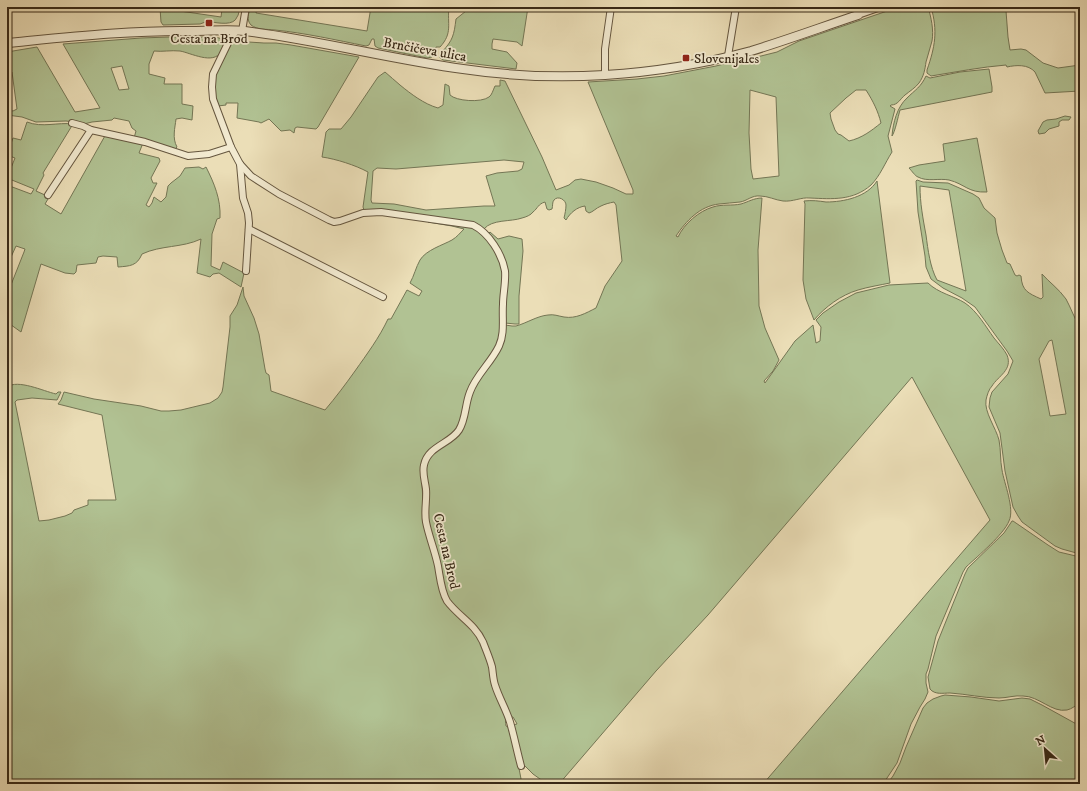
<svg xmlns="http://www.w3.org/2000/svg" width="1087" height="791" font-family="'IM FELL DW Pica',serif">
  <rect width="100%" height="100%" fill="#ebdeb7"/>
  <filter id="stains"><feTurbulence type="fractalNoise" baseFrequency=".005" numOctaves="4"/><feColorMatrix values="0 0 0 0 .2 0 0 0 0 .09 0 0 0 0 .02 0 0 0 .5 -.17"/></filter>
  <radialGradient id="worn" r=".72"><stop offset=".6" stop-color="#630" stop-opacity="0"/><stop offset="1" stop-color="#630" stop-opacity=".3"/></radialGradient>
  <g fill="#b1c293" stroke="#747655" fill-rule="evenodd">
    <path d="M 164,7 L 174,7 L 173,10 L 221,17 L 222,9 L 228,10 L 229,7 L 239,7 C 239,10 239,15 237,17 C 234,26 219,23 211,22 L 211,21 L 208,21 L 200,24 L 163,25 L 161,22 L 160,8 Z"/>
    <path d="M 250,7 L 257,7 L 256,13 L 367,31 L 371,7 L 449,7 C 447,24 453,33 440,47 L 436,47 L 432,57 L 427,58 L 378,48 L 375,46 L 374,39 L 372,39 L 369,45 L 366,46 C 336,40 305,33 275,30 C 267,29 257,30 251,25 C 246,20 249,13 250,7 Z"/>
    <path d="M 471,7 L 528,7 L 522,46 L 517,42 L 493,39 L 492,44 L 492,49 L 507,52 L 517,63 L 516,69 L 443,60 L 439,57 L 441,57 L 442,54 L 443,53 L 442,52 C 453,40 454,35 456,19 Z"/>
    <path d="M 899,7 L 928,7 C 931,17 934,30 932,41 C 930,48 928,55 926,62 C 925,69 924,76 919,83 C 915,88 910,91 905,95 C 900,99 898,105 891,105 L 890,106 L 895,109 L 888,136 L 892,152 C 885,163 880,176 871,185 C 853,201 832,199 810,198 C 801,197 793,202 783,201 C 775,200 768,196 760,196 C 752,195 747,201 740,202 C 733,203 726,203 719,204 C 700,206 686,221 676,236 L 678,237 C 684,224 699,211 713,207 C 722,204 732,206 741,204 C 748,202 754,198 762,198 L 758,250 L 759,306 L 765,328 L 779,360 L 773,371 L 764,381 L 765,383 L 795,341 L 813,325 L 816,343 L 820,341 L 821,327 L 816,320 L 823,313 L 839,302 L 856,293 L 889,285 L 928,283 C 938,293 954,296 965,303 C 977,311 986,327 994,338 C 998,343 1004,349 1007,355 C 1013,370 998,376 992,386 C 989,389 987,395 986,400 C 984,412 996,428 999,440 C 1001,450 1000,460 1002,470 C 1004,483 1015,509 1009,521 C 1004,534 978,556 966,567 L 963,572 L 936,636 L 928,669 L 926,674 L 926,683 L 928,692 L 925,699 L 920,707 L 911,724 L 897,763 L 883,784 L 763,784 L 990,520 L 912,377 L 708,615 L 656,671 L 559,784 L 547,784 L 533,774 L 523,764 L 513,725 L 517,724 L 516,722 L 513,717 L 510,717 L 504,699 L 499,691 L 488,649 L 446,596 L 428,521 L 425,467 L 430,456 L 460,433 L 469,402 L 478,380 L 490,365 L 502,344 L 505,325 L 512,326 L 516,326 C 527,323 537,316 548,315 C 554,314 558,316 564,317 C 576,319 586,313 596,308 L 605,286 L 622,261 L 616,205 L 614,202 C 609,203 605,204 601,206 C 596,208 593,212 589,213 L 586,211 L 585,206 C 577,207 570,213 566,220 L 564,218 C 565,214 566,209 566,205 C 566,200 558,195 554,200 C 552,202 553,206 552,209 L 549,210 L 547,209 L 545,202 C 538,204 538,208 533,212 C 531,215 526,217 522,218 C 511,222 492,219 484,229 L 364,210 L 363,207 L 368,172 C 355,165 336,159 322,157 L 326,132 L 329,129 L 341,129 L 351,117 L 378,77 L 385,72 C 390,76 395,81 400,85 C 411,94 424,104 438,108 L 443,105 L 445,84 L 449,86 L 450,95 C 456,101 481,103 489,97 C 492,95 493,90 495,86 L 500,86 L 500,80 L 505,81 L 542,157 L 556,190 L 569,185 L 575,180 L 581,179 L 596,182 L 613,188 L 626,194 L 633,194 L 633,190 L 588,82 L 637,79 L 664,76 L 716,66 L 748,58 L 761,56 L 777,52 L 799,41 ZM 750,90 L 776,97 L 779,176 L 753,179 L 751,169 L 749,133 ZM 856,90 L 866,90 C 873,101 878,111 881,123 C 871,131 862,138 849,141 L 841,135 L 838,134 L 835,130 L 831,119 L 830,113 L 846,98 ZM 504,160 L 524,162 L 522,169 L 518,171 L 497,173 L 486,176 L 495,206 L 484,206 L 426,210 L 394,204 L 372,203 L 371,200 L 373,171 L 377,168 L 396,169 Z"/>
    <path d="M 931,7 L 1025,7 L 1010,9 L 1006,11 L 1008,37 L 1010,50 L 1021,49 L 1026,50 L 1043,63 L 1058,68 L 1080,65 L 1080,91 L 1045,93 L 1035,72 C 1028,64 1016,65 1007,67 L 1006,65 C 981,67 956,72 931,76 L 927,73 L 927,70 C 935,47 938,31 931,7 Z"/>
    <path d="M 169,37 L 213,37 L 219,38 L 224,40 C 224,45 223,48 221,52 C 213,65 191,53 180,51 C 171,50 162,52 154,51 L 149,64 L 149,74 L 165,78 L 164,84 L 182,84 L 182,104 L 193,106 L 192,120 L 182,118 L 176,119 C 175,128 172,138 177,147 L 174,150 L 134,138 L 136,131 L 132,128 L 129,121 L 114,118 L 112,120 L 92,122 L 84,124 L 74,122 L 66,121 L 36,122 L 22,117 L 7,115 L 7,110 L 13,111 L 17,109 L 12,72 L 7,71 L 7,52 L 37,47 L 75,112 L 100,108 L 63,44 L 141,38 ZM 122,66 L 129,89 L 119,90 L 111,68 Z"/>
    <path d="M 233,41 L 264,43 L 276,43 L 291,45 L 359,57 L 318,127 L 316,129 L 297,127 L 295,128 L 294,133 L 290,130 L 281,131 L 269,119 L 261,123 L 259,122 L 237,118 L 238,103 L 226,103 L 226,105 L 218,106 C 216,100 214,93 214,87 C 214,70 224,55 233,41 Z"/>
    <path d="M 989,69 L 992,87 L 992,92 L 900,110 C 898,117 895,132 892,136 C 893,123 897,107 907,98 C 915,90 921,87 926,76 L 930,78 L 960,72 Z"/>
    <path d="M 1065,116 L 1071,117 L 1069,120 L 1062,120 L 1059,122 L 1059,126 L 1049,129 L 1045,133 L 1039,134 L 1038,131 L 1043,122 L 1047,120 L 1056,119 Z"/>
    <path d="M 27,122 C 42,128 58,122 73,124 L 43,173 L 44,175 L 36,191 L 45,195 L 45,198 L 48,199 L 45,204 L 61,214 L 106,134 L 143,143 L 139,153 L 159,158 L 160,161 L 151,178 L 153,183 L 157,183 L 146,205 L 149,207 L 152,203 L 154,197 L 161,202 L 166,197 L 168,186 L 171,183 L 180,176 L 185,168 L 199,167 L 203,169 L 206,167 C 214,183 221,199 220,218 L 217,219 L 212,234 L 211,266 L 220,270 L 223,262 L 244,273 L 241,287 L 219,273 L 213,274 L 210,277 L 197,273 L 201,239 C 182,248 161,245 142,254 C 137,266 130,266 118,267 L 117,257 L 103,256 L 98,257 L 96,263 L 77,265 L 76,272 L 74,274 L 65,273 L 41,264 L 21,332 L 7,322 L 7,295 L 24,252 L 25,249 L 16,246 L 7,266 L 7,185 L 31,194 L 34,189 L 7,178 L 15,158 L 7,155 L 13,138 L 21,140 Z"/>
    <path d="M 977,138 L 987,192 C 968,193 965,184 949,180 C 939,178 927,182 918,177 C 915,176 912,171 909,168 L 919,165 L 945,161 L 943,144 Z"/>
    <path d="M 917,180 L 923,182 L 948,183 L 973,194 L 979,198 L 984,208 L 995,218 L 997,233 L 1002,250 L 1007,263 L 1010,264 L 1015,275 L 1017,276 L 1019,275 L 1021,276 C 1022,291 1028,293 1041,299 L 1043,297 L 1042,274 C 1049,282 1059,289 1066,299 C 1071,308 1074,318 1080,327 L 1080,554 L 1062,549 L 1055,546 L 1022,522 L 1018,516 L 1013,507 L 1005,471 L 1000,433 L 989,407 L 990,398 L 992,392 L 1008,374 L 1013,361 L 1007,351 L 975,307 L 962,298 L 943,288 L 931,279 L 926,267 L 925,256 L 918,212 L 916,181 ZM 920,186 L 949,190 L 966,291 L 937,280 C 930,267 928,250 926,235 C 923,219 920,203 920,186 ZM 1052,340 L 1066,414 L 1050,416 L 1039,359 L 1049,341 Z"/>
    <path d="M 877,181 L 890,283 C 880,285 868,287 858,290 C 841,295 825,307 814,320 L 806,299 L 803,280 L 805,204 L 804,201 C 812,200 819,201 826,202 C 844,202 867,197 877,181 Z"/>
    <path d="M 428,222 L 470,226 L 485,235 L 498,256 L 503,273 L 500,336 L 494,351 L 474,378 L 460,426 L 456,431 L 431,448 L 422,484 L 423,502 L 441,591 L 471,628 L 482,645 L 505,715 C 506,719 505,723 506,726 L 508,727 L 517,758 L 522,784 L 7,784 L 7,387 C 18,379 43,391 56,394 L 58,392 L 61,392 L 57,400 L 32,398 L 17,400 L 15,402 L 39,521 L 49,520 L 65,516 L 72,513 L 74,510 L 88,505 L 88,500 L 116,500 L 102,415 L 58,404 L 61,400 L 64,392 L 94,399 L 141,406 L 161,411 L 169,411 L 181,410 L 210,403 L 218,398 L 222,392 L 223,387 L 230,327 L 230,316 L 237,305 L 243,287 L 244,296 L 254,318 L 259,334 L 265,369 L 266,373 L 269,375 L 271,391 L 325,410 C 336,397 345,385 355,371 C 367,354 379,338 388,319 L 391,319 L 407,290 L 419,296 L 422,291 L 410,283 C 414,276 416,267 420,260 C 426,250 443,245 452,240 C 457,237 460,233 464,229 L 452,226 Z"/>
    <path d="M 490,232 L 498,239 L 509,236 L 522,239 L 523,251 L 519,296 L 519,324 L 515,324 L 505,323 L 505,304 L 507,273 L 488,234 Z"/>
    <path d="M 1012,521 L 1013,521 L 1048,545 L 1059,552 L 1080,557 L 1080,703 C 1076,705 1072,709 1067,710 C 1052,713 1039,696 1023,696 C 1015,695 1007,698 999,698 C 983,698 966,694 950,693 C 943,693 935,695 930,689 L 928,677 L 938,641 L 965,574 L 968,568 L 1004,533 Z"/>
    <path d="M 945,695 L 971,697 L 999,701 L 1022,698 L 1030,699 L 1042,705 L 1080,726 L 1080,784 L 887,784 L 893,776 L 900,763 L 906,747 L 923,708 L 927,703 L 933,699 L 941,696 Z"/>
  </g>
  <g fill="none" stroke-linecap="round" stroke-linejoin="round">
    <g stroke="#65563f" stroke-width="8">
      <g id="minor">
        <path d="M 859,7 L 858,15 L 881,7"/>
        <path d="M 236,31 L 229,41 L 213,74 L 212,87 L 213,99 L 231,147 L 240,164 L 251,176 L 279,194 L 329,220 L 334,222 L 340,221 L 363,213 L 381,212 L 473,225 C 489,233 502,254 505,271 C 506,282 503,294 503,304 C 502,319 505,333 499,346 C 491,363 476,375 470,392 C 465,404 466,419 459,430 C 450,444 428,446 424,465 C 422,473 425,481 426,489 C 427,500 424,511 426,522 C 429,537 435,551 438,566 C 440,577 441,591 447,601 C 458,616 475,624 483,642 C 486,650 490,659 492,667 C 493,673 493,679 495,685 C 499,698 506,709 510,722 C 514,736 517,751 521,766"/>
        <path d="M 242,31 L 246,7"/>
        <path d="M 728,56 L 736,7"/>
        <path d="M 605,75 L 605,49 L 611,7"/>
        <path d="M 72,123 L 83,126 L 91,130 L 145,142 L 188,156 L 209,154 L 231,147"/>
        <path d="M 240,164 L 243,198 L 248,213 L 249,223 L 246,271"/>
        <path d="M 48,195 L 91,130"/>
        <path d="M 249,229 L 383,297"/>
      </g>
    </g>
    <g stroke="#65563f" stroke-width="10">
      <path id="tertiary" d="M 7,43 C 69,37 131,30 193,31 C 210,31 228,29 245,31 C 318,40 390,59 463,69 C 510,76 558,78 605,75 C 654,72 703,64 751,51 C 787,40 822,27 858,15"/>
    </g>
    <use href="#minor" stroke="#f2ead0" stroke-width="6"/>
    <use href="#tertiary" stroke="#f2ead0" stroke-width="8"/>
  </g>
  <g fill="#8f2418" stroke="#f2ead0" stroke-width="1.5">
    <rect x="205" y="19" width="8" height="8" rx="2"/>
    <rect x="682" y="54" width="8" height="8" rx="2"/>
  </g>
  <g text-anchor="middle" stroke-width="3.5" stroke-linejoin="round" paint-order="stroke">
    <g font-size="14" fill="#382917" stroke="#f2ead0">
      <text x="209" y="43">Cesta na Brod</text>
      <text x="694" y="63" text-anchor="start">Slovenijales</text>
    </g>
    <g font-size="14" fill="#382917" stroke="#f2ead0">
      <text transform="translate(425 49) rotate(10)" y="5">Brnčičeva ulica</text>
      <text transform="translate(447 551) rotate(77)" y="5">Cesta na Brod</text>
    </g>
  </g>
  <rect width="1087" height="791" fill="none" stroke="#ebdeb7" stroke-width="24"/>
  <rect x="8" y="8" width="1071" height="775" fill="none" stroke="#382917" stroke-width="2"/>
  <rect x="12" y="12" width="1063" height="767" fill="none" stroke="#382917"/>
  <g transform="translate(1045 749) rotate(333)" stroke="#f2ead0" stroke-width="3" paint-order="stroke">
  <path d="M0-3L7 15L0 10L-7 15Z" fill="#382917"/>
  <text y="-6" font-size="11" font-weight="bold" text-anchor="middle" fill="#382917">N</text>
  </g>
  <rect width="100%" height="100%" filter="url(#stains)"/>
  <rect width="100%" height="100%" fill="url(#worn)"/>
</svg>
